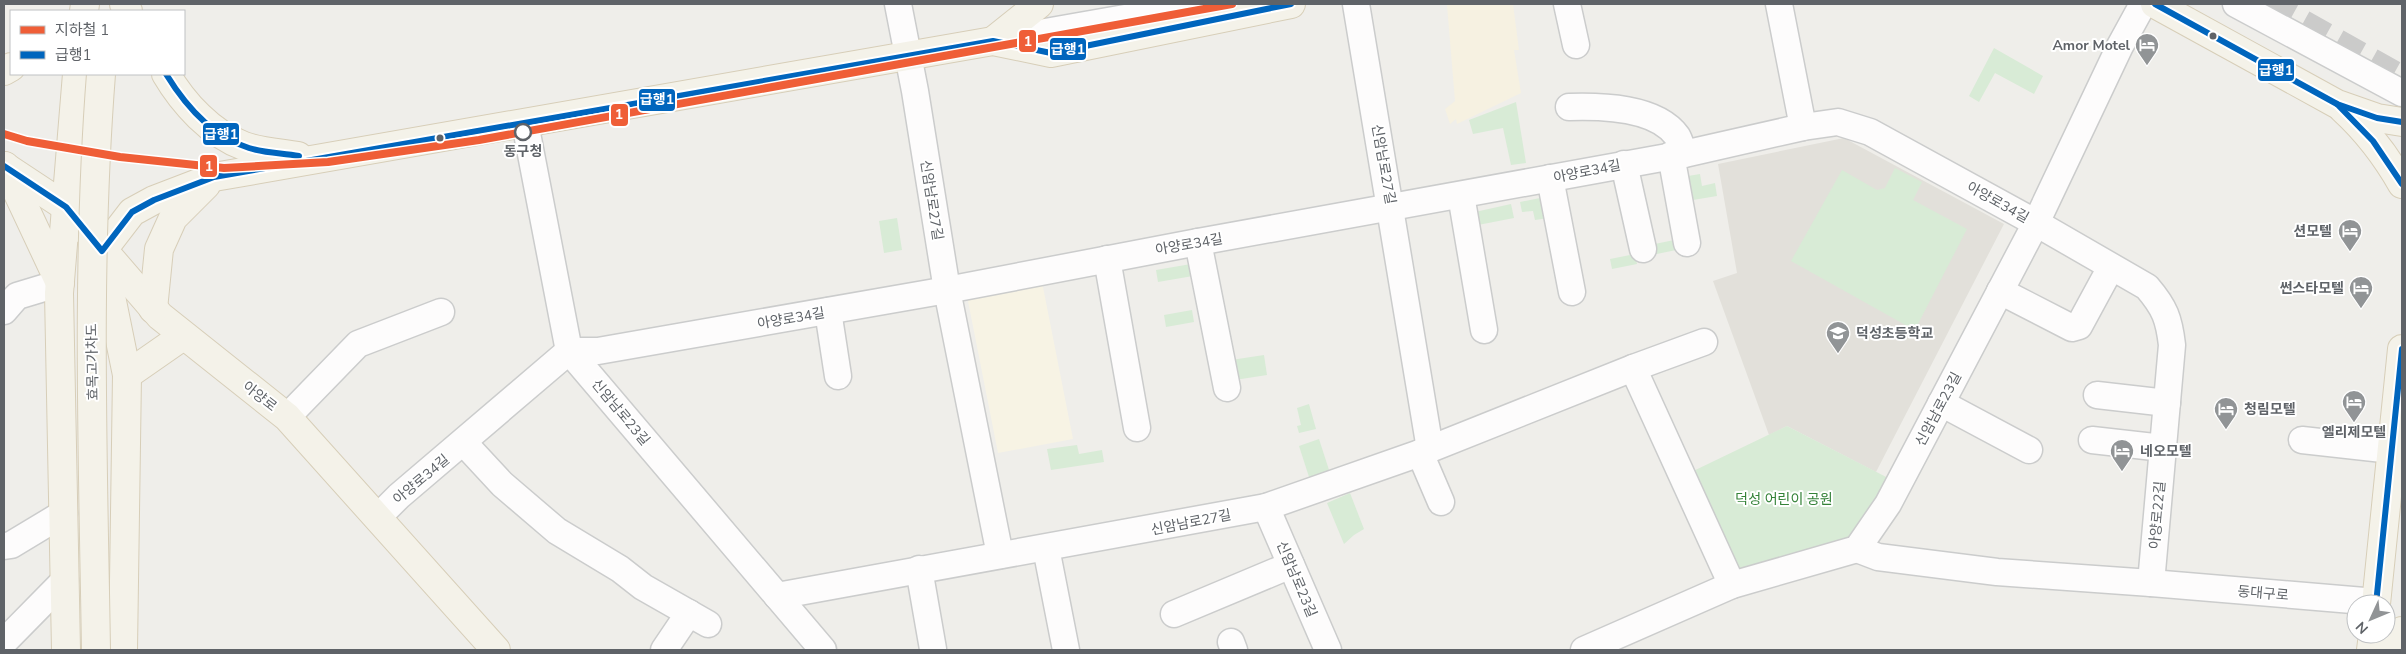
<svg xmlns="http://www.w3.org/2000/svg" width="2406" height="654" font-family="'Nunito Sans','Noto Sans KR',sans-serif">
  <rect width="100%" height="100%" fill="#efeeea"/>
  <path fill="#f7f3e4" d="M 1042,282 L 1073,439 L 998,453 L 967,296 Z"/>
  <path fill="#e2e0da" d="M 1844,138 L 2004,224 L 1876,472 L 1787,426 L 1769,435 L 1713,281 L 1737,273 L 1718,164 Z"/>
  <g fill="#d8ebd6">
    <path d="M 1994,48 L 2043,76 L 2034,94 L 1995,73 L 1979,102 L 1969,96 Z"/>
    <path d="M 1516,102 L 1526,163 L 1511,165 L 1503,128 L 1473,134 L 1469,120 Z"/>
    <path d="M 1895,168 L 1922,182 L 1913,200 L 1967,229 L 1918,324 L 1909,327 L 1791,261 L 1842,170 L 1877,190 L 1885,188 Z"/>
    <path d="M 1700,174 L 1702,186 L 1715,183 L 1717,196 L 1687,201 L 1682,177 Z"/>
    <path d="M 1545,197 L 1549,218 L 1535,220 L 1533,211 L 1522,212 L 1520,202 Z"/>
    <path d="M 1511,204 L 1514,218 L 1478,225 L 1475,212 Z"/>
    <path d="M 897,218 L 902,250 L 884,253 L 879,221 Z"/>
    <path d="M 1679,239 L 1681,249 L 1652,255 L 1650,245 Z"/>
    <path d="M 1635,254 L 1637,264 L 1612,269 L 1610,259 Z"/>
    <path d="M 1191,264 L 1193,276 L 1158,282 L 1156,270 Z"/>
    <path d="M 1192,310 L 1194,322 L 1166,327 L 1164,315 Z"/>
    <path d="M 1264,355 L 1267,375 L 1235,380 L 1231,360 Z"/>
    <path d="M 1309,404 L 1316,429 L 1299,433 L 1297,426 L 1301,425 L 1297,408 Z"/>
    <path d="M 1787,426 L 1894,481 L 1854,545 L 1733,579 L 1685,475 Z"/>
    <path d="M 1319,439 L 1330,473 L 1310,480 L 1299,446 Z"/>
    <path d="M 1077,445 L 1079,454 L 1102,450 L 1104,462 L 1051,470 L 1047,449 Z"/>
    <path d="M 1350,493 L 1364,529 L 1354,535 L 1344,544 L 1327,503 Z"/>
  </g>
  <path fill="#f6f1e1" d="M 1452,4 L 1513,4 L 1519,50 L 1514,50 L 1521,93 L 1457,124 L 1456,119 L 1450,124 L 1445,109 L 1455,101 L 1447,5 Z"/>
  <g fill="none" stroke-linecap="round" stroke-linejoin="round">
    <path stroke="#cbcbca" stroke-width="26" stroke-dasharray="26 13" stroke-linecap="butt" d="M 2269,4 L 2402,78"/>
    <g stroke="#cbcccc" stroke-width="29">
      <g id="minor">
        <path d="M 898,4 L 915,91 L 947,290 L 1000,555"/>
        <path d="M 1356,4 L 1430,449"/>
        <path d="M 1567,4 L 1576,45"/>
        <path d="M 1779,4 L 1803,127"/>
        <path d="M 2236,4 L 2402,93"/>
        <path d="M 994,41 L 1205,4"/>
        <path d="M 1569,107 C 1601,106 1656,107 1677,136 C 1680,141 1682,149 1684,154"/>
        <path d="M 525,123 L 569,351 L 823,650"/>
        <path d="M 1671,155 L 1687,243"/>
        <path d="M 1624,164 L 1643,249"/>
        <path d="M 1550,178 L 1572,292"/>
        <path d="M 1461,195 L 1484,330"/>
        <path d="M 1198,242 L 1227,388"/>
        <path d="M 1107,259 L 1137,428"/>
        <path d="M 2000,291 L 2072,328 L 2079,326 L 2111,267"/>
        <path d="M 4,311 L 17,296 L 60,283"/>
        <path d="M 828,311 L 838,376"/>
        <path d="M 1633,368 L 1732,585"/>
        <path d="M 2097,395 L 2167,403"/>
        <path d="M 1941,403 L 2029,450"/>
        <path d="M 287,417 L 358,344 L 441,312"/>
        <path d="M 2092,440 L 2163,448"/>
        <path d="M 2302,440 L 2392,450"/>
        <path d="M 464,443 L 502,484 L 557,531 L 620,569 L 643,587 L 708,624"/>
        <path d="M 1420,453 L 1441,502"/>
        <path d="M 1266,507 L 1328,650"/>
        <path d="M 378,517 L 399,496 L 569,351 L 598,351 L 947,290 L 1198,242 L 1684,154 L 1803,127 L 1838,122 L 1870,132 L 2036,223 L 2147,287 C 2165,308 2169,319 2172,345 L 2151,583"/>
        <path d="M 4,546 L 11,545 L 64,513"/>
        <path d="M 1046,548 L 1066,650"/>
        <path d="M 1857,549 L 1878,557 L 1997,572 L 2151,583 L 2376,602"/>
        <path d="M 919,569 L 933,649"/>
        <path d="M 777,596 L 1266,507 L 1420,453 L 1633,368 L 1704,342"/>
        <path d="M 1174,614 L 1291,565"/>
        <path d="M 4,642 L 65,580"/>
        <path d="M 1231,642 L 1234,650"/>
        <path d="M 664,650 L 689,613"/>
        <path d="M 1584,650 L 1732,585 L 1857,549 L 1888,504 L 2036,223 L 2120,46 L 2143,4"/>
      </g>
    </g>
    <g stroke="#d7ceb8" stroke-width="30">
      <g id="major">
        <path d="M 124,4 L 128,11"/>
        <path d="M 2155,4 L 2337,104 L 2377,118 L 2402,122"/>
        <path d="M 84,11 L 85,4"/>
        <path d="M 993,41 L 1039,4"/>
        <path d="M 4,71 L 11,67"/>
        <path d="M 166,74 C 183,103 211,134 244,146 C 261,152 281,153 298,156"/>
        <path d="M 2343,109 C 2367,131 2386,156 2402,184"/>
        <path d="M 4,166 L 66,207 L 160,316 L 287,417 L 496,650"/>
        <path d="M 5,166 L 60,283"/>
        <path d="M 102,251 L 132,212 L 154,200 L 214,177 L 993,41 L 1051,53 L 1291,4"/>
        <path d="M 102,252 L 127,375 L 123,650"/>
        <path d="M 153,309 L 159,249 L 173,218 L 206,185"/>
        <path d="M 127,375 L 183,336"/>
        <path d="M 2376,604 L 2402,349"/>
        <path d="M 66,650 L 59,293 L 77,74"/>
        <path d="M 2371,650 L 2373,634"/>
        <path d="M 2390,650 L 2402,631"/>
      </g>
    </g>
    <use href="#minor" stroke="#fdfcfc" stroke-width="26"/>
    <use href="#major" stroke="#f4f2e9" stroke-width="28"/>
    <g stroke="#d7ceb8" stroke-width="30" stroke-linecap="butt">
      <path id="major-bridge" d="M 96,650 C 93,458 86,266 101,74"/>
    </g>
    <use href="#major-bridge" stroke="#f4f2e9" stroke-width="28"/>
    <g stroke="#fff" stroke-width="10">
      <g id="bus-1">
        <path d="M 2155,4 L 2337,104 L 2377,118 L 2402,122"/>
        <path d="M 166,74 C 185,105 213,137 249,148 C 265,153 282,153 299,156"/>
        <path d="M 2337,104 L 2373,141 L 2402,184"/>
        <path d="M 4,166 L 66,207 L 102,251 L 132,212 L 154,200 L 214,177 L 993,41 L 1051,53 L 1291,4"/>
        <path d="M 2376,604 L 2402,349"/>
      </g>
    </g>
    <use href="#bus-1" stroke="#0065bd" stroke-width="6"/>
    <g stroke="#fff" stroke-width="11">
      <path id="metro-1" d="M 4,134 L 27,141 L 120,157 L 224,168 L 328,162 L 479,140 L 1232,4"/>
    </g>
    <use href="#metro-1" stroke="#ef5e37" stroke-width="8"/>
  </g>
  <defs>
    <g id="hotel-pin" transform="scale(1.25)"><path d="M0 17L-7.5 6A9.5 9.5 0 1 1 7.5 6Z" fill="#919496" stroke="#fff"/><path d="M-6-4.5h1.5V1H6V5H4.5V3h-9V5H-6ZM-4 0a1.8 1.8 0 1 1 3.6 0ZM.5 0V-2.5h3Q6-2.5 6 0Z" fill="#fff"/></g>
    <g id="school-pin" transform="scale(1.25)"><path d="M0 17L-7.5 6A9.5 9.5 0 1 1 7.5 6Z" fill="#919496" stroke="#fff"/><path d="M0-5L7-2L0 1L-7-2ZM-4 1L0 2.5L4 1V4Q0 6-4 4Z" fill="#fff"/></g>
  </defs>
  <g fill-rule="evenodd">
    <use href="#hotel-pin" x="2147" y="45"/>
    <use href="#hotel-pin" x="2350" y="231"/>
    <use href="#hotel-pin" x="2361" y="288"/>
    <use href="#school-pin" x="1838" y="333"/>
    <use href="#hotel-pin" x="2354" y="402"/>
    <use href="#hotel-pin" x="2226" y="409"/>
    <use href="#hotel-pin" x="2122" y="451"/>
  </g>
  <g fill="#5f6368" stroke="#fff" stroke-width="2">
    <circle cx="2213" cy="36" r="4.5"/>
    <circle cx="440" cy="138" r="4.5"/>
  </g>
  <circle fill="#fff" stroke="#5f6368" stroke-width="2.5" cx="523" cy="132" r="8"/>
  <g text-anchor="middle" stroke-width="4" stroke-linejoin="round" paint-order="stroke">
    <g font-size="14" font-weight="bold" fill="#5f6368" stroke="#fff" text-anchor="end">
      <text x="2130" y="50">Amor Motel</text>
      <text x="2332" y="236">션모텔</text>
      <text x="2344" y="293">썬스타모텔</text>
      <text x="1856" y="338" text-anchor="start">덕성초등학교</text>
      <text x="2244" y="414" text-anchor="start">청림모텔</text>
      <text x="2354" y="437" text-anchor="middle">엘리제모텔</text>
      <text x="2140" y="456" text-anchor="start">네오모텔</text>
    </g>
    <g font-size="14" font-weight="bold" fill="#5f6368" stroke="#fff">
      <text x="523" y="156">동구청</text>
    </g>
    <g font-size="14" fill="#5f6368" stroke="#fff">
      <text transform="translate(1384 164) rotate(80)" y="5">신암남로27길</text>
      <text transform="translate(1587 171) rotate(-11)" y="5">아양로34길</text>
      <text transform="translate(932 200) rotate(81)" y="5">신암남로27길</text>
      <text transform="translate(1998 202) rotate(29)" y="5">아양로34길</text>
      <text transform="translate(1189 244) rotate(-10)" y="5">아양로34길</text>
      <text transform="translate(791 318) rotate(-10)" y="5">아양로34길</text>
      <text transform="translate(92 362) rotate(-91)" y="5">효목고가차도</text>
      <text transform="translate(260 396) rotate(38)" y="5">아양로</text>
      <text transform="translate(1938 409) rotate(-62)" y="5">신암남로23길</text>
      <text transform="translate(621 412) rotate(50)" y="5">신암남로23길</text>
      <text transform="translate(421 479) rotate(-40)" y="5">아양로34길</text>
      <text transform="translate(2157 515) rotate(-85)" y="5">아양로22길</text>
      <text transform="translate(1191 522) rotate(-11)" y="5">신암남로27길</text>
      <text transform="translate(1297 579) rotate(67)" y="5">신암남로23길</text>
      <text transform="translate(2263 593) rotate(5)" y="5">동대구로</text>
    </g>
    <g font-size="14" fill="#348238" stroke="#fff">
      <text x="1784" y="504">덕성 어린이 공원</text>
    </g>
  </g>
  <g stroke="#fff" stroke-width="2">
    <rect x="1018" y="29" width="19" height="24" rx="5" fill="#ef5e37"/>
    <rect x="1049" y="37" width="38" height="24" rx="5" fill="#0065bd"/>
    <rect x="2257" y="58" width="38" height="24" rx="5" fill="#0065bd"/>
    <rect x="638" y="88" width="38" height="24" rx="5" fill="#0065bd"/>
    <rect x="610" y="103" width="19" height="24" rx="5" fill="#ef5e37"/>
    <rect x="202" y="122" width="38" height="24" rx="5" fill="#0065bd"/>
    <rect x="199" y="154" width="19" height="24" rx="5" fill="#ef5e37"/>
  </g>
  <g font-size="14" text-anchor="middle" font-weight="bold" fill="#fff">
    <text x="1028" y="46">1</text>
    <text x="1068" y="54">급행1</text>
    <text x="2276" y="75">급행1</text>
    <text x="657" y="104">급행1</text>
    <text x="619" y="119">1</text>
    <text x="221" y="139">급행1</text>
    <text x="209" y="171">1</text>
  </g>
  <rect width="2406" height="654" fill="none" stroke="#5f6368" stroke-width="10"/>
  <rect x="10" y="10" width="175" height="65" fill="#ffffff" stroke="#bfc1c3"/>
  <rect x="20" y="26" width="25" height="8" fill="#ef5e37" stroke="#bfc1c3"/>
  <text x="55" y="35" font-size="15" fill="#5f6368">지하철 1</text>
  <rect x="20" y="51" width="25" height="8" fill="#0065bd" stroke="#bfc1c3"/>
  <text x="55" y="60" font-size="15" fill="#5f6368">급행1</text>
  <g transform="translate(2371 619) rotate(226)"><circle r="24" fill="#ffffff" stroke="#bfc1c3"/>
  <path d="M0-4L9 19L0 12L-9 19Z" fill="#919496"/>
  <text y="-8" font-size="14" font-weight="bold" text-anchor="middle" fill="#5f6368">N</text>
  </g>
</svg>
